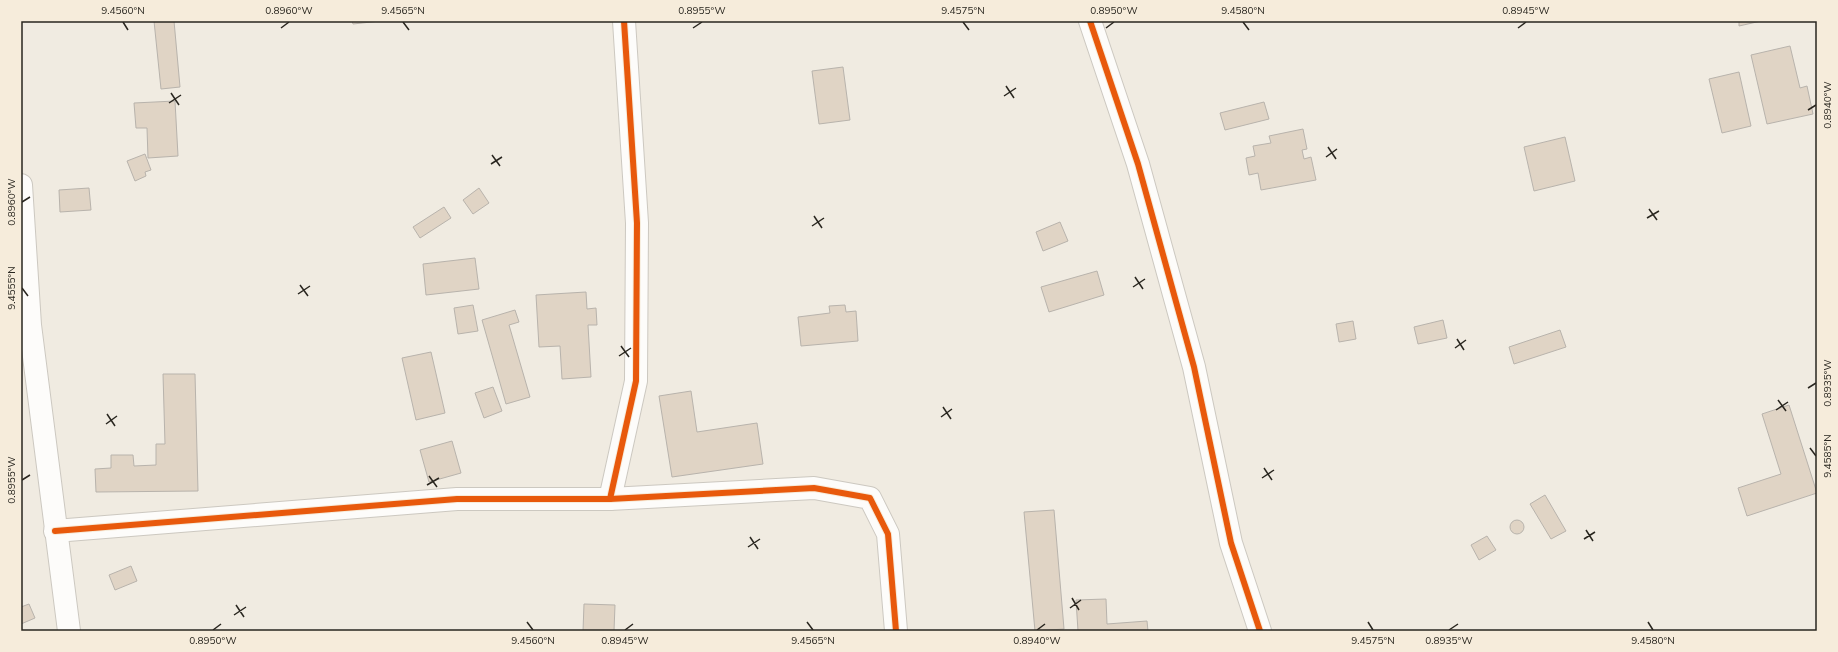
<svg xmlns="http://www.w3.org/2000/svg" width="1838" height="652" font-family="Mulish,sans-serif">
  <rect width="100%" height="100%" fill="#f0ebe1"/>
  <g fill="#e0d4c5" stroke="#b8b3ac">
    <path d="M 154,21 L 174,21 L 180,87 L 161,89 Z"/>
    <path d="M 352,21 L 380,21 L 353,24 Z"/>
    <path d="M 1739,21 L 1761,21 L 1739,26 Z"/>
    <path d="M 1790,46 L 1800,88 L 1807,86 L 1813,114 L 1767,124 L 1751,55 Z"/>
    <path d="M 843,67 L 850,120 L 819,124 L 812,71 Z"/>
    <path d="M 1739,72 L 1751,126 L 1722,133 L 1709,79 Z"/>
    <path d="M 175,101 L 178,156 L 148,158 L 147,128 L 136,128 L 134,103 Z"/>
    <path d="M 1264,102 L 1269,119 L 1225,130 L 1220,113 Z"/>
    <path d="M 1303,129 L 1307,149 L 1302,150 L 1304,159 L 1311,157 L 1316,180 L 1261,190 L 1258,173 L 1249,175 L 1246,158 L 1255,156 L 1253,146 L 1271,143 L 1269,136 Z"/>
    <path d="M 1565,137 L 1575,181 L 1534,191 L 1524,147 Z"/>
    <path d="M 145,154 L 151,170 L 145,172 L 146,176 L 135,181 L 127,161 Z"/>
    <path d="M 89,188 L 91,210 L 60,212 L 59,190 Z"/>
    <path d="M 479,188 L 489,203 L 473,214 L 463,200 Z"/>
    <path d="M 444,207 L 451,218 L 420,238 L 413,227 Z"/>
    <path d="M 1060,222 L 1068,241 L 1043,251 L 1036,232 Z"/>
    <path d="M 475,258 L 479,289 L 426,295 L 423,264 Z"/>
    <path d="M 1097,271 L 1104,295 L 1049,312 L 1041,287 Z"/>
    <path d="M 586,292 L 587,309 L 596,308 L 597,325 L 588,325 L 591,377 L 562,379 L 560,346 L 539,347 L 536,295 Z"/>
    <path d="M 473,305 L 478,331 L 458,334 L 454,308 Z"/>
    <path d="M 845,305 L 846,312 L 856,311 L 858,341 L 801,346 L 798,317 L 830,313 L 829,306 Z"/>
    <path d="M 515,310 L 519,322 L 509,325 L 530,397 L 506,404 L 482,320 Z"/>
    <path d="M 1443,320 L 1447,338 L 1418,344 L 1414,327 Z"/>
    <path d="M 1353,321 L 1356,339 L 1339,342 L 1336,324 Z"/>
    <path d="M 1560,330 L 1566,347 L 1514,364 L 1509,347 Z"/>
    <path d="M 431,352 L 445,413 L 416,420 L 402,358 Z"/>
    <path d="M 163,374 L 195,374 L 198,491 L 96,492 L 95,469 L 111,468 L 111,455 L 133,455 L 134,466 L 156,465 L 156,444 L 165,444 Z"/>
    <path d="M 493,387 L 502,411 L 484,418 L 475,393 Z"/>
    <path d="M 691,391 L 697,432 L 757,423 L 763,464 L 672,477 L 659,396 Z"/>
    <path d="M 1789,405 L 1817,493 L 1747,516 L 1738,488 L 1781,474 L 1762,414 Z"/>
    <path d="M 452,441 L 461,473 L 429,482 L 420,450 Z"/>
    <path d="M 1545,495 L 1566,531 L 1551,539 L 1530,504 Z"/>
    <path d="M 1054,510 L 1064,629 L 1035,631 L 1024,512 Z"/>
    <circle cx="1517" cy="527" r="7"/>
    <path d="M 1487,536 L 1496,550 L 1479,560 L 1471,545 Z"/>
    <path d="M 131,566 L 137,581 L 115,590 L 109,575 Z"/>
    <path d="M 1106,599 L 1107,624 L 1147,621 L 1148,631 L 1078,631 L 1076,600 Z"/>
    <path d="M 29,604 L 35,618 L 21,624 L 21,607 Z"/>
    <path d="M 584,604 L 615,605 L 614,631 L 583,631 Z"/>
  </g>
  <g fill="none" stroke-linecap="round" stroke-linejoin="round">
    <g stroke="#ccc8c0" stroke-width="24">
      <g id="minor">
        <path d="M 1090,21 L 1138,164 L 1194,367 L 1231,543 L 1260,631"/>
        <path d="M 21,185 L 30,325 L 69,631"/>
        <path d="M 610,499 L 636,381 L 637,223 L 624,21"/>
        <path d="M 55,531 L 457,499 L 610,499 L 814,488 L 870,498 L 888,534 L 896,631"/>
      </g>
    </g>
    <use href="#minor" stroke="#fdfcfa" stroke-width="22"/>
    <g stroke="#f6ecdb" stroke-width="8">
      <g id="cycleway">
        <path d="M 1090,21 L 1138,164 L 1194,367 L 1231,543 L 1260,631"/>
        <path d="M 610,499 L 636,381 L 637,223 L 624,21"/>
        <path d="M 55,531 L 457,499 L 610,499 L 814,488 L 870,498 L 888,534 L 896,631"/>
      </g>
    </g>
    <use href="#cycleway" stroke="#e8590c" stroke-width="6"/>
  </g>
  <path fill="none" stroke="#29261f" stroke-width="1.5" d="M 123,22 L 128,30M 403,22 L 409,30M 963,22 L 969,30M 1243,22 L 1249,30M 281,28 L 289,22M 693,28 L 702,22M 1106,28 L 1114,22M 1518,28 L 1526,22M 1006,86 L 1014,98M 171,93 L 179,105M 1004,96 L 1016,88M 169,103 L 181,95M 1808,110 L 1816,105M 1328,147 L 1336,159M 492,155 L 500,166M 1326,157 L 1337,149M 491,164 L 502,157M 22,202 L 30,197M 1649,209 L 1657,220M 814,216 L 822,228M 1647,218 L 1659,211M 812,226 L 824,218M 1135,277 L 1143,289M 300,285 L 308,296M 1133,287 L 1145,279M 22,288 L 28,296M 298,294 L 310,286M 1457,339 L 1464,350M 621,346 L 629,357M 1455,348 L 1466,340M 619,356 L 631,348M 1808,388 L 1816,383M 1778,400 L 1786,411M 943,407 L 951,419M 1776,410 L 1788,402M 107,414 L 115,426M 941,417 L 952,409M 106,424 L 117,416M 1810,448 L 1816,456M 1264,468 L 1272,480M 429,476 L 437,487M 1262,478 L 1274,470M 22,480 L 30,475M 427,485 L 439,478M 1586,530 L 1593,541M 750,537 L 758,549M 1584,539 L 1595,532M 748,547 L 760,539M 1072,598 L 1079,610M 236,605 L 244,617M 1070,608 L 1081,600M 234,615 L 246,607M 527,622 L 533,630M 807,622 L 813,630M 1368,622 L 1373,630M 1648,622 L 1653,630M 213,630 L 221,624M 625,630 L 633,624M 1037,630 L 1045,624M 1449,630 L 1458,624"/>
  <rect width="1838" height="652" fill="none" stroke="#f6ecdb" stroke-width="44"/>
  <rect x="22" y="22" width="1794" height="608" fill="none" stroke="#29261f" stroke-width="1.5"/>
  <g font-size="10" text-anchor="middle" fill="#29261f">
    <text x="123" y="14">9.4560°N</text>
    <text x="289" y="14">0.8960°W</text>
    <text x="403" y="14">9.4565°N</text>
    <text x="702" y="14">0.8955°W</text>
    <text x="963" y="14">9.4575°N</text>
    <text x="1114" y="14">0.8950°W</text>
    <text x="1243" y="14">9.4580°N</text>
    <text x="1526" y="14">0.8945°W</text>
    <text transform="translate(1827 105) rotate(-90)" y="4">0.8940°W</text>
    <text transform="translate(11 202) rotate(-90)" y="4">0.8960°W</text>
    <text transform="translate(11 288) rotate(-90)" y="4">9.4555°N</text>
    <text transform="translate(1827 383) rotate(-90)" y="4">0.8935°W</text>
    <text transform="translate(1827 456) rotate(-90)" y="4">9.4585°N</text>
    <text transform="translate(11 480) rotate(-90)" y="4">0.8955°W</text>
    <text x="213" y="644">0.8950°W</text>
    <text x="533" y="644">9.4560°N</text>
    <text x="625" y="644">0.8945°W</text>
    <text x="813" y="644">9.4565°N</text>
    <text x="1037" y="644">0.8940°W</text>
    <text x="1373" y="644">9.4575°N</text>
    <text x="1449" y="644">0.8935°W</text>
    <text x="1653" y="644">9.4580°N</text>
  </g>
</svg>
